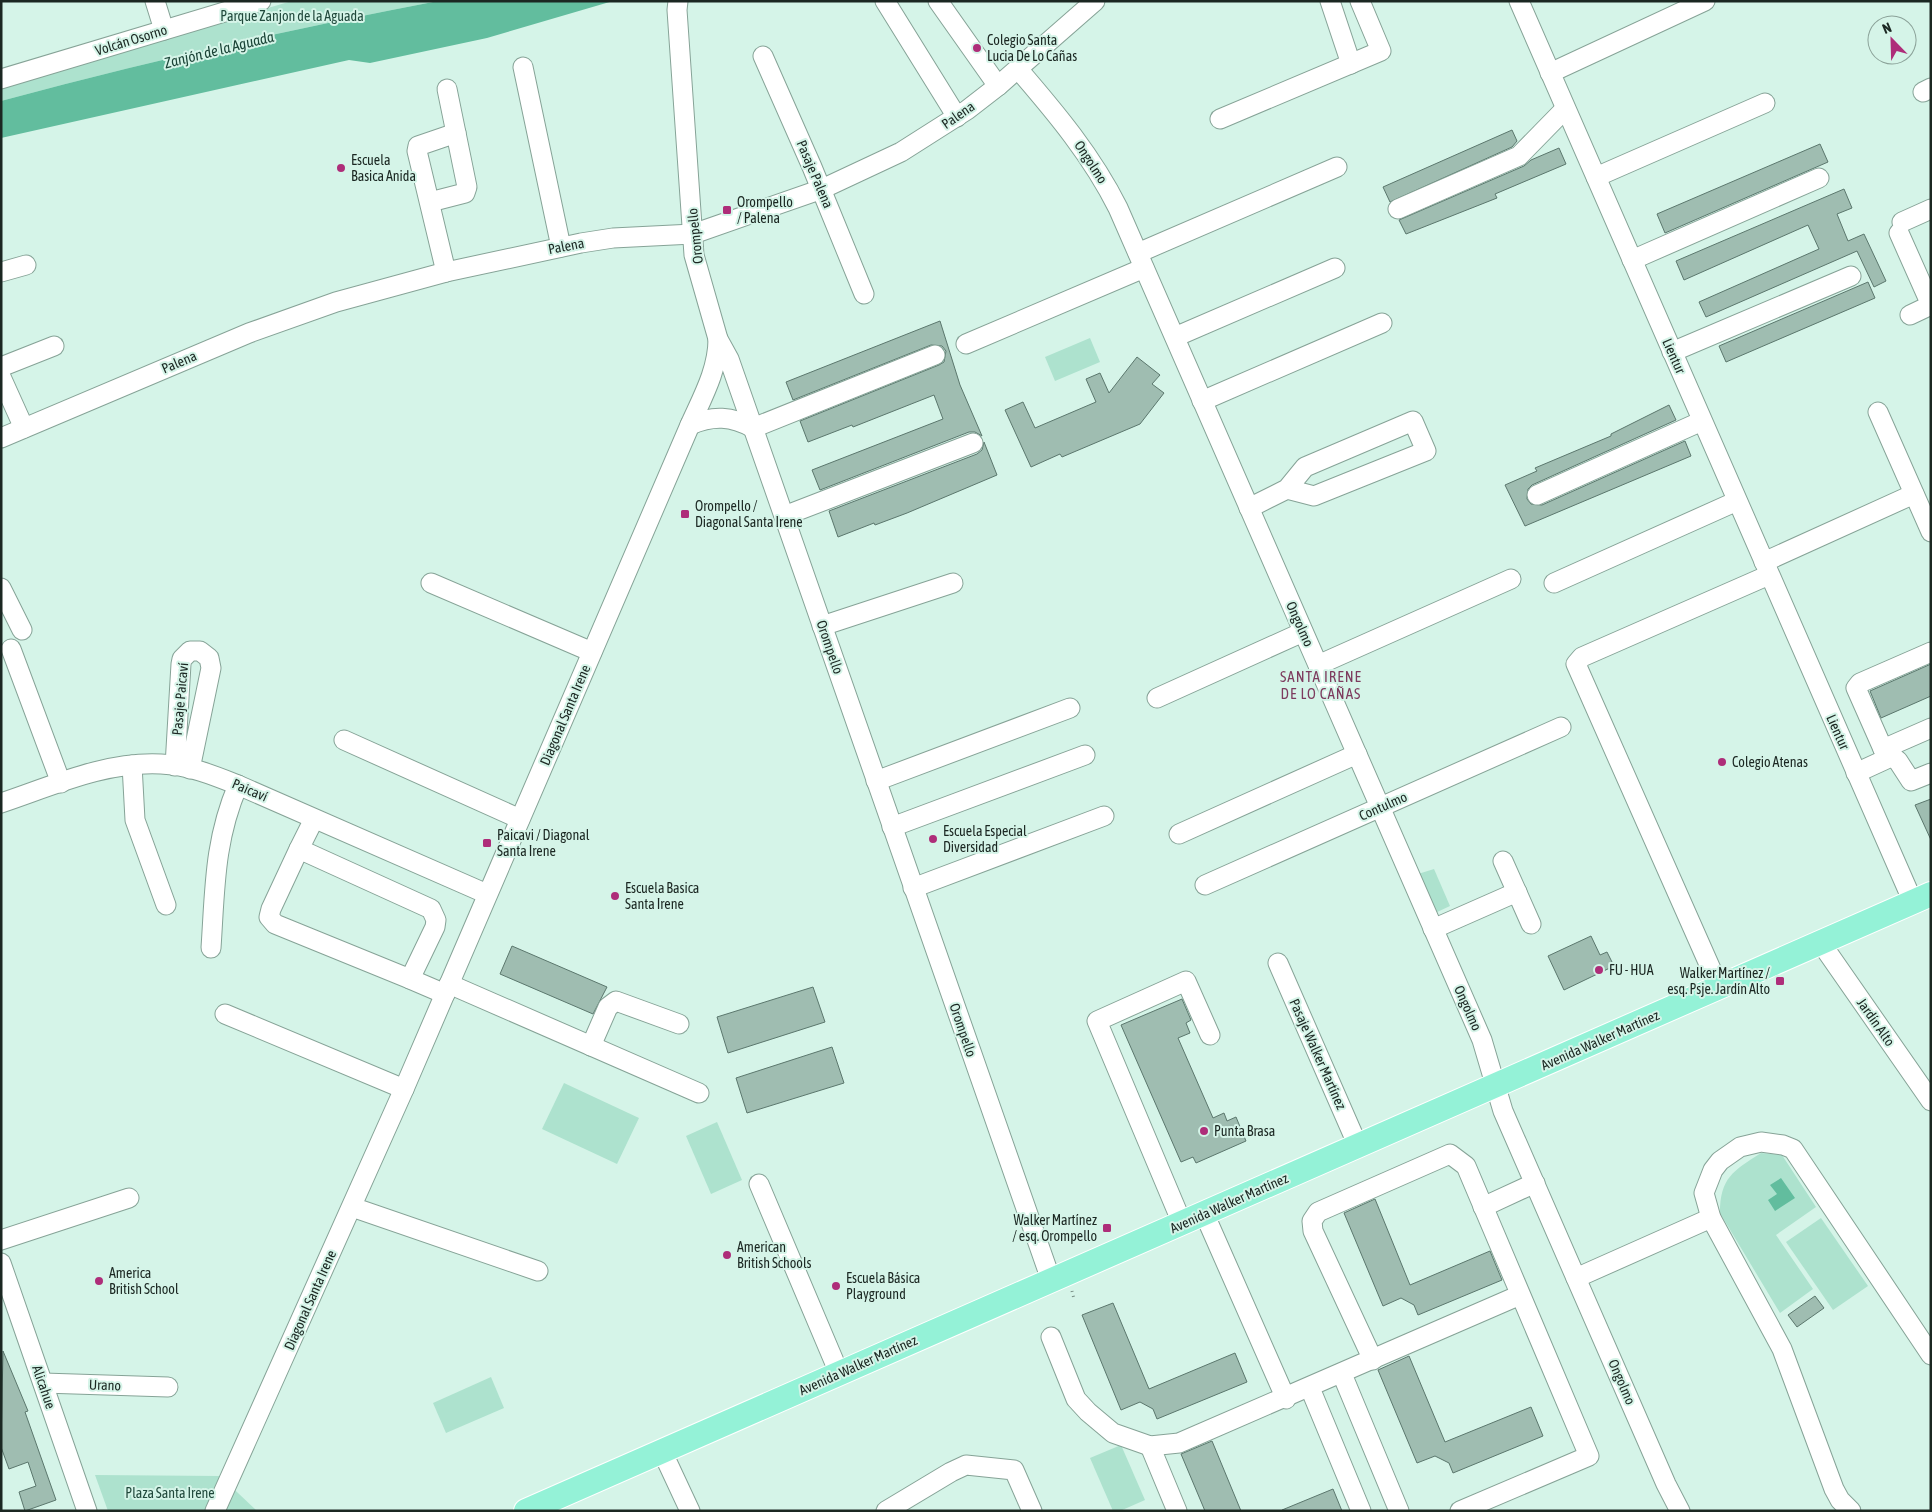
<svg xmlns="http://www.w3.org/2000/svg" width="1932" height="1512" font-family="'Asap Condensed',sans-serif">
  <rect width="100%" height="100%" fill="#d5f4e8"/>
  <g fill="#ade2ce">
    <path d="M 292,1 L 438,1 C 291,29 145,62 1,101 L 1,85 Z"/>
    <path d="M 1090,338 L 1100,362 L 1055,381 L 1045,357 Z"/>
    <path d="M 1434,869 L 1450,906 L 1435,913 L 1418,874 Z"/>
    <path d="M 564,1083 L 639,1118 L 617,1164 L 542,1129 Z"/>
    <path d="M 717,1122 L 742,1180 L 711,1194 L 686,1136 Z"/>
    <path d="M 1761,1153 L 1782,1155 L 1816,1207 L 1776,1235 L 1813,1289 L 1780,1313 L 1720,1213 C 1720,1178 1733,1171 1761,1153 Z"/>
    <path d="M 1821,1218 L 1868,1286 L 1833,1310 L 1786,1242 Z"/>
    <path d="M 491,1377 L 504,1408 L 446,1433 L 433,1403 Z"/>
    <path d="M 1121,1445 L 1145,1500 L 1120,1511 L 1113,1511 L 1090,1458 Z"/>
    <path d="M 95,1475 L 220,1476 L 257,1511 L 108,1511 Z"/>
  </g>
  <g fill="#62bd9e">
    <path d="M 438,1 L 613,1 L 487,38 L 370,63 L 349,60 L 1,138 L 1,101 C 145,62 291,29 438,1 Z"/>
    <path d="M 1781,1178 L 1795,1198 L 1775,1211 L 1768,1200 L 1777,1194 L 1770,1185 Z"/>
  </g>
  <g fill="#9fbdb1" stroke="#5b776d">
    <path d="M 1512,130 L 1517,141 L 1512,147 L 1390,202 L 1383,187 Z"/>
    <path d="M 1820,144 L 1828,162 L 1665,233 L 1657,214 Z"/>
    <path d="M 1559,148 L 1566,164 L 1495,194 L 1497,198 L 1406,234 L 1399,220 L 1524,166 L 1531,160 Z"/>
    <path d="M 1844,189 L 1852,208 L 1837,214 L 1848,241 L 1864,234 L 1886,281 L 1874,287 L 1857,251 L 1706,317 L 1699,302 L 1819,249 L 1808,225 L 1684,280 L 1676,261 Z"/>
    <path d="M 1868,282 L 1875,298 L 1726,362 L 1719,346 Z"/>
    <path d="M 940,321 L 960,385 L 982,436 L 975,432 L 969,432 L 820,490 L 812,470 L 943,419 L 934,395 L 853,427 L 852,425 L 808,442 L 800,421 L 939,365 L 944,362 L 946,351 L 942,346 L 931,345 L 793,400 L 786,382 Z"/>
    <path d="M 1137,357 L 1160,375 L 1152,384 L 1164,393 L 1140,424 L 1062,457 L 1060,454 L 1031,467 L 1005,410 L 1023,402 L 1035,428 L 1096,402 L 1086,379 L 1100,373 L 1109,393 Z"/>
    <path d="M 1669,405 L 1676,420 L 1532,485 L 1528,489 L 1527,499 L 1531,504 L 1542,505 L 1685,441 L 1691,456 L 1525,526 L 1505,485 L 1537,471 L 1535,468 L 1611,436 L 1611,434 Z"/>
    <path d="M 984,442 L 997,475 L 907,513 L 875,525 L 874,523 L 838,537 L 829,511 L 977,454 L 982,450 Z"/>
    <path d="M 1931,664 L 1931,696 L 1881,718 L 1870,691 Z"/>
    <path d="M 1931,799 L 1931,840 L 1915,805 Z"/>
    <path d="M 1591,936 L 1600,955 L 1607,952 L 1614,966 L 1564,990 L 1548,956 Z"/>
    <path d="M 512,946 L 607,987 L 593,1014 L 500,974 Z"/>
    <path d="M 813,987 L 825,1022 L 728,1053 L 717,1017 Z"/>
    <path d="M 1182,999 L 1191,1020 L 1186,1023 L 1190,1033 L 1178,1038 L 1213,1118 L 1224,1113 L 1227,1121 L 1236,1117 L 1246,1141 L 1196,1163 L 1193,1157 L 1181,1162 L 1121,1025 Z"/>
    <path d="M 832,1047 L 844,1083 L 747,1113 L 736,1078 Z"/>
    <path d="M 1375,1199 L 1410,1285 L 1490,1251 L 1502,1280 L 1418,1315 L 1414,1305 L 1401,1298 L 1383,1306 L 1344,1213 Z"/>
    <path d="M 1815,1296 L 1824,1308 L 1797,1327 L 1788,1315 Z"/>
    <path d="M 1113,1303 L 1149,1389 L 1235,1353 L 1247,1382 L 1157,1419 L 1153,1409 L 1140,1402 L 1121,1410 L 1082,1315 Z"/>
    <path d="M 3,1351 L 28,1411 L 25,1412 L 56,1500 L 25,1511 L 19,1492 L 36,1486 L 28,1462 L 9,1469 L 1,1447 Z"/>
    <path d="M 1409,1356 L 1445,1442 L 1531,1407 L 1543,1436 L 1453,1473 L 1449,1463 L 1435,1456 L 1417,1463 L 1378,1370 Z"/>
    <path d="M 1212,1441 L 1241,1511 L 1205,1511 L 1181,1454 Z"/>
    <path d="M 1333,1489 L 1342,1511 L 1282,1511 L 1282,1510 Z"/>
  </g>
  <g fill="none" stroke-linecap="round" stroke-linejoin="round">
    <g stroke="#86a397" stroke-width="21">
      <g id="minor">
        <path d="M 155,1 L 164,30"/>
        <path d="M 678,1 L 677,10 L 694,255 L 718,339 L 729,359 L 1051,1280"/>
        <path d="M 885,1 L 957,117"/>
        <path d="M 938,1 L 998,86"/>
        <path d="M 1330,1 L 1351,64"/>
        <path d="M 1519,1 L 1913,902"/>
        <path d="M 763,56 L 812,167 L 864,294"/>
        <path d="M 523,67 L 561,247"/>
        <path d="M 1018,69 C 1056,113 1092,156 1118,208 L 1482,1040 L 1503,1111 L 1666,1484 L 1680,1511"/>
        <path d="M 1550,73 L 1705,1"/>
        <path d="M 1,79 L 261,1"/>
        <path d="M 1923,92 L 1931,88"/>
        <path d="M 1220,119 L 1381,51 L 1360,1"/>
        <path d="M 1596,177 L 1765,103"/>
        <path d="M 430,202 L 465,193 L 467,187 L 447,89"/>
        <path d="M 1398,209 L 1519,156 L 1565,109"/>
        <path d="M 1902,222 L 1931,209"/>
        <path d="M 1899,233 L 1931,305"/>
        <path d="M 1138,253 L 1337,167"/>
        <path d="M 1632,260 L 1819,178"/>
        <path d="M 1,272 L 26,265"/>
        <path d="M 446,272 L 417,151 L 418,146 L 456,133"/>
        <path d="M 1910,315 L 1931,305"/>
        <path d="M 1175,337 L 1335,268"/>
        <path d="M 966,344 L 1144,268"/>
        <path d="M 1672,352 L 1851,276"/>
        <path d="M 1,367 L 54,346"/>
        <path d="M 1,377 L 24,428"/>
        <path d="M 1202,401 L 1382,323"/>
        <path d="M 1878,412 L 1931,532"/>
        <path d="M 690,425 C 713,415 732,416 753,428"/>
        <path d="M 753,428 L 935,355"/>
        <path d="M 1,438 L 249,333 L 336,302 L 446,272 L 581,243 L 613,238 L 693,234 L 822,189 L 901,152 L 967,110 L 998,86 L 1095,1"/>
        <path d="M 1537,495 L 1702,421"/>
        <path d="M 1249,508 L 1287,489 L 1305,467 L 1413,421 L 1426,451 L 1314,496 L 1287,489"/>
        <path d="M 784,516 L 973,443"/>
        <path d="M 1764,562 L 1914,494"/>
        <path d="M 431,583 L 592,652"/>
        <path d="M 1554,583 L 1737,501"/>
        <path d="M 1,588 L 22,630"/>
        <path d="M 822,626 L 953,583"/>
        <path d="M 11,649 L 61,783"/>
        <path d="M 1931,652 L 1860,683 L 1856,688 L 1883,749 L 1898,761 L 1911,781 L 1931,773"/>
        <path d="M 1318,665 L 1511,579"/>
        <path d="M 1157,698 L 1303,632"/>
        <path d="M 344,740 L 520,819"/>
        <path d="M 1883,749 L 1931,728"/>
        <path d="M 132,765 L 135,820 L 166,905"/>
        <path d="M 175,766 L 181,664 L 182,659 L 190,651 L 200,651 L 209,658 L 211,668 L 190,769"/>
        <path d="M 1856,773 L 1893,756"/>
        <path d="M 876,781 L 1070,708"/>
        <path d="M 1,803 C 52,786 106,761 161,764 C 188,765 213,775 238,785 L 487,894"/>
        <path d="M 892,827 L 1085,755"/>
        <path d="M 1179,834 L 1357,754"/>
        <path d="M 299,849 L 431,909 L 436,920 L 435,927 L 410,979 L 275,924 L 269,917 L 271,909 Z"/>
        <path d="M 299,849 L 314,819"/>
        <path d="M 1503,861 L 1531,924"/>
        <path d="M 1205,885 L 1561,727"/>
        <path d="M 913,888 L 1104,816"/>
        <path d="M 1433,929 L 1517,892"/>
        <path d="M 1821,943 L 1931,1101"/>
        <path d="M 211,948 C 215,889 214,841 238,785"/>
        <path d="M 1278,963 L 1358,1146"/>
        <path d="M 410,979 L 445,994"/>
        <path d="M 449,984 L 699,1093"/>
        <path d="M 1719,987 L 1576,664 L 1582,657 L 1769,575"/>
        <path d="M 225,1014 L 404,1089"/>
        <path d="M 591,1046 L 608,1007 L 616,1001 L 679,1024"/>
        <path d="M 759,1184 L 839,1373"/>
        <path d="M 352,1207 L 538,1271"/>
        <path d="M 1483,1207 L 1535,1183"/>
        <path d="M 1204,1213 L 1286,1399"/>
        <path d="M 1182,1223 L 1097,1021 L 1186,981 L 1210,1035"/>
        <path d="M 1,1240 L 129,1198"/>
        <path d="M 1,1263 L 87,1511"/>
        <path d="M 1576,1278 L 1711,1218"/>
        <path d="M 1051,1337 L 1076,1399 L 1088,1412 L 1113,1433 L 1150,1446 L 1179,1443 L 1520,1295"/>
        <path d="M 1373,1360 L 1313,1231 L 1312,1221 L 1318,1212 L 1450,1154 L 1466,1166 L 1589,1456 L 1460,1511"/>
        <path d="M 1342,1374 L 1399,1511"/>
        <path d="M 43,1383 L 168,1387"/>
        <path d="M 1310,1388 L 1361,1511"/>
        <path d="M 1150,1446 L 1177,1511"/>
        <path d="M 662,1451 L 690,1511"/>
        <path d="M 215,1511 L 404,1089 L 690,425 C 702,398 718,370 718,339"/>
        <path d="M 886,1511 L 951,1472 L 966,1465 L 1014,1470 L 1032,1511"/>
        <path d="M 1851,1511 L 1840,1500 L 1834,1489 L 1782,1349 L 1711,1218 L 1704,1193 L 1713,1170 L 1720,1161 L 1740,1147 L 1761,1142 L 1783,1145 L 1793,1149 L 1931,1355"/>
      </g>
    </g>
    <g stroke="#fff" stroke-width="26">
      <path id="major" d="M 526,1511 L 1931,894"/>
    </g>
    <path stroke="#768c83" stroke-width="3" stroke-dasharray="1 4" stroke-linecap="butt" d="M 1072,1291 L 1074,1299"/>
    <use href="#minor" stroke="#fff" stroke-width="19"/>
    <use href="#major" stroke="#94f2d7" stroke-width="24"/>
  </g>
  <g fill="#ae2d79" stroke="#d5f4e8" stroke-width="2">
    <circle cx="977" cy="48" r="5"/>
    <circle cx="341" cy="168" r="5"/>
    <rect x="722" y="205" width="10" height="10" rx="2.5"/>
    <rect x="680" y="509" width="10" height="10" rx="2.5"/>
    <circle cx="1722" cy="762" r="5"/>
    <circle cx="933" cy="839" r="5"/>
    <rect x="482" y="838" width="10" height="10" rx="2.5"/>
    <circle cx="615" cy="896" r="5"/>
    <circle cx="1599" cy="970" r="5"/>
    <rect x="1775" y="976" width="10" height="10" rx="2.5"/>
    <circle cx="1204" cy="1131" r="5"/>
    <rect x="1102" y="1223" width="10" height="10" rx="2.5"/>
    <circle cx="727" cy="1255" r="5"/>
    <circle cx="99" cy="1281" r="5"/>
    <circle cx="836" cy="1286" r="5"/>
  </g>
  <g text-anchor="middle" stroke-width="4" stroke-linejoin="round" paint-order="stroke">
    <g font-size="14" fill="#21493c" stroke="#d5f4e8">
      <text x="292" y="21">Parque Zanjon de la Aguada</text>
      <text x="170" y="1498">Plaza Santa Irene</text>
    </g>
    <g font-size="14" fill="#1b2722" stroke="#d5f4e8">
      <text transform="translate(131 40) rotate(-17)" y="5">Volcán Osorno</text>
      <text transform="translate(958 115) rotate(-35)" y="5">Palena</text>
      <text transform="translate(1091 162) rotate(57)" y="5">Ongolmo</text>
      <text transform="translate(815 174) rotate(67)" y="5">Pasaje Palena</text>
      <text transform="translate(695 236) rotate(-96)" y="5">Orompello</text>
      <text transform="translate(566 246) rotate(-11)" y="5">Palena</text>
      <text transform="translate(1674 356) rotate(66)" y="5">Lientur</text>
      <text transform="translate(179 362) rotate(-23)" y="5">Palena</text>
      <text transform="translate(1300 624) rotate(66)" y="5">Ongolmo</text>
      <text transform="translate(830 647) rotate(71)" y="5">Orompello</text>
      <text transform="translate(180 699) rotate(-85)" y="5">Pasaje Paicaví</text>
      <text transform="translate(565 715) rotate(-67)" y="5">Diagonal Santa Irene</text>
      <text transform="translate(1838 732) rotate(66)" y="5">Lientur</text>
      <text transform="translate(250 790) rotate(23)" y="5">Paicaví</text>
      <text transform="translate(1383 806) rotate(-24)" y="5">Contulmo</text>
      <text transform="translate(1468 1008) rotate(66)" y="5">Ongolmo</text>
      <text transform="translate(1876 1022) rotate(55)" y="5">Jardín Alto</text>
      <text transform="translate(963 1030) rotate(71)" y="5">Orompello</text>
      <text transform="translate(1600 1040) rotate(-24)" y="5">Avenida Walker Martínez</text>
      <text transform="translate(1318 1054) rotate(66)" y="5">Pasaje Walker Martínez</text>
      <text transform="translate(1229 1203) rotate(-24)" y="5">Avenida Walker Martínez</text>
      <text transform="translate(310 1300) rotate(-66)" y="5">Diagonal Santa Irene</text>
      <text transform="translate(858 1365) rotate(-24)" y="5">Avenida Walker Martínez</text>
      <text transform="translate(1622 1382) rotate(67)" y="5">Ongolmo</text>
      <text transform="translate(105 1385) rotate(2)" y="5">Urano</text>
      <text transform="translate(44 1387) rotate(71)" y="5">Alicahue</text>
    </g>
    <g font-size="14" fill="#1b2722" stroke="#d5f4e8" text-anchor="start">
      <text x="987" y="45">Colegio Santa<tspan x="987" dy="16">Lucia De Lo Cañas</tspan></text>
      <text x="351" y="165">Escuela<tspan x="351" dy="16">Basica Anida</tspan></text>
      <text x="737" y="207">Orompello<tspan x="737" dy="16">/ Palena</tspan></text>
      <text x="695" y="511">Orompello /<tspan x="695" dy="16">Diagonal Santa Irene</tspan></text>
      <text x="1732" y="767">Colegio Atenas</text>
      <text x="943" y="836">Escuela Especial<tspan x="943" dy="16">Diversidad</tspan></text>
      <text x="497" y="840">Paicavi / Diagonal<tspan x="497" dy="16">Santa Irene</tspan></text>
      <text x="625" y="893">Escuela Basica<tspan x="625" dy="16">Santa Irene</tspan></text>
      <text x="1609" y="975">FU - HUA</text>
      <text x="1770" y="978" text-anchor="end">Walker Martínez /<tspan x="1770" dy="16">esq. Psje. Jardín Alto</tspan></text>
      <text x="1214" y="1136">Punta Brasa</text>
      <text x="1097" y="1225" text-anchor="end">Walker Martínez<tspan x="1097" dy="16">/ esq. Orompello</tspan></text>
      <text x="737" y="1252">American<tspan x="737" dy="16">British Schools</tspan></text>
      <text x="109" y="1278">America<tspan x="109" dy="16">British School</tspan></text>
      <text x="846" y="1283">Escuela Básica<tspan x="846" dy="16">Playground</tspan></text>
    </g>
    <g font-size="15" font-style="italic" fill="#1b4437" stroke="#d5f4e8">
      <text transform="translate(219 50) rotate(-14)" y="5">Zanjón de la Aguada</text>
    </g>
    <g font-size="15" letter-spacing="1" fill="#7d3b5e" stroke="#d5f4e8">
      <text x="1321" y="682">SANTA IRENE<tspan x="1321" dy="17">DE LO CAÑAS</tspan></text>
    </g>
  </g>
  <rect width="1932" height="1512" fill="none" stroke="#1b2722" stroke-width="5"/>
  <g transform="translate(1892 40) rotate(337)"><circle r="24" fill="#d5f4e8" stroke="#8ba299"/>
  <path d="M0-4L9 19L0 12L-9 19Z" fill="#ae2d79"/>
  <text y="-8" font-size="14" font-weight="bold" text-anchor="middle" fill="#1b2722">N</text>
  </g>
</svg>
